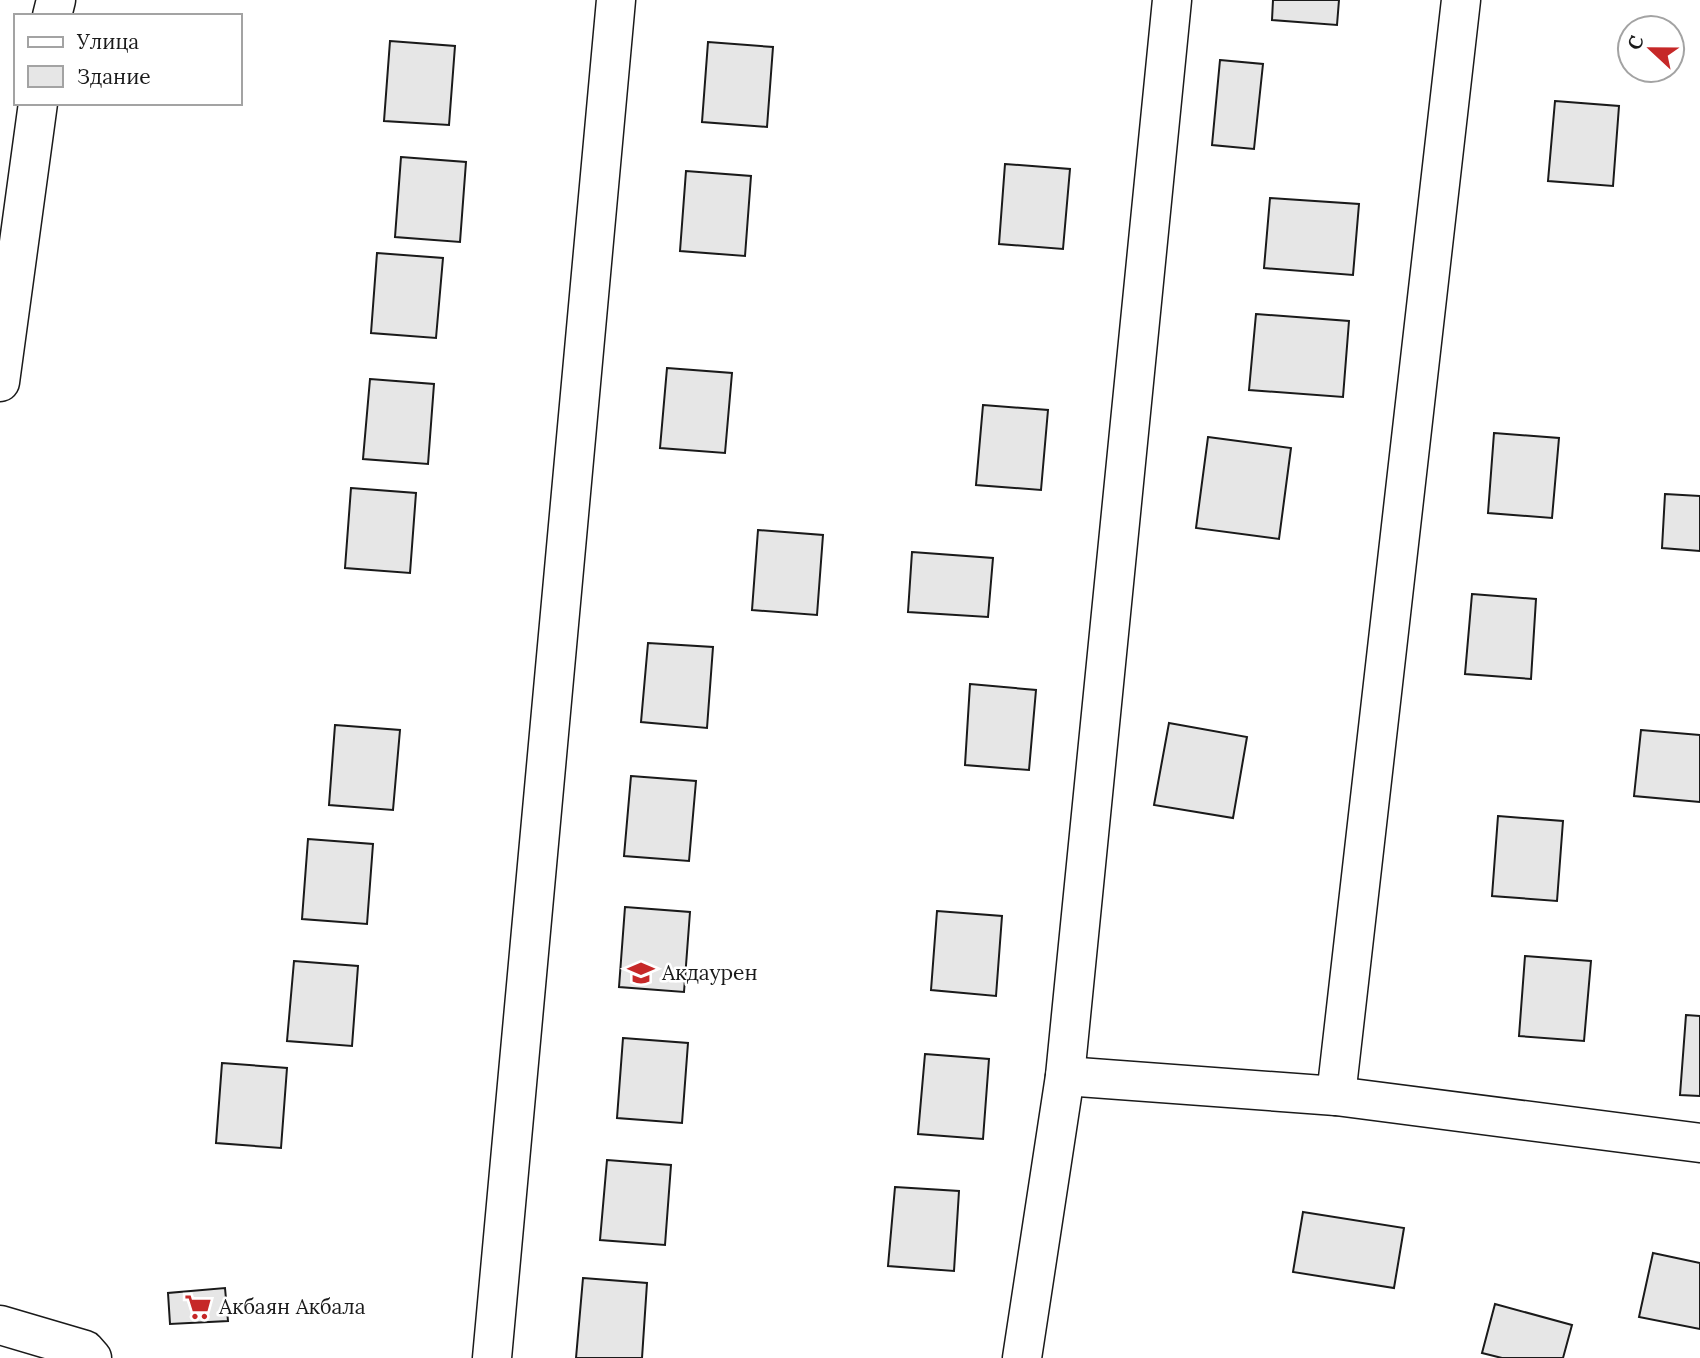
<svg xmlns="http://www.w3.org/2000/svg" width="1700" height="1358" font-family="Lora,serif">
  <rect width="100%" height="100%" fill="#fff"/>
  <g fill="#e6e6e6" stroke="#1a1a1a" stroke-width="2">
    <path d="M 1273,0 L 1339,0 L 1337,25 L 1272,20 Z"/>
    <path d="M 390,41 L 455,46 L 449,125 L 384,121 Z"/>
    <path d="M 708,42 L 773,47 L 767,127 L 702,122 Z"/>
    <path d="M 1220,60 L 1263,64 L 1254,149 L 1212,145 Z"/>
    <path d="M 1555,101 L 1619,106 L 1613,186 L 1548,181 Z"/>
    <path d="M 401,157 L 466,162 L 460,242 L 395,237 Z"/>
    <path d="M 1005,164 L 1070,169 L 1063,249 L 999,244 Z"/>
    <path d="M 686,171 L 751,176 L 745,256 L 680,251 Z"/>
    <path d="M 1270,198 L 1359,204 L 1353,275 L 1264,268 Z"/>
    <path d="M 377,253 L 443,258 L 436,338 L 371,333 Z"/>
    <path d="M 1256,314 L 1349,321 L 1343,397 L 1249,390 Z"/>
    <path d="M 667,368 L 732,373 L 725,453 L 660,448 Z"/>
    <path d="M 370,379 L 434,384 L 428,464 L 363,459 Z"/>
    <path d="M 983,405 L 1048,410 L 1041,490 L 976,485 Z"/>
    <path d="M 1494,433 L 1559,438 L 1552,518 L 1488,513 Z"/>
    <path d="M 1208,437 L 1291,448 L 1279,539 L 1196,528 Z"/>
    <path d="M 351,488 L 416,493 L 410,573 L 345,568 Z"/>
    <path d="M 1665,494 L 1700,496 L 1700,551 L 1662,548 Z"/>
    <path d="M 758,530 L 823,535 L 817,615 L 752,610 Z"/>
    <path d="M 912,552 L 993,558 L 988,617 L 908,612 Z"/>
    <path d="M 1472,594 L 1536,599 L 1531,679 L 1465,674 Z"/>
    <path d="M 648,643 L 713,647 L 707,728 L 641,722 Z"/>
    <path d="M 970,684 L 1036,690 L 1029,770 L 965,765 Z"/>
    <path d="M 1169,723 L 1247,737 L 1233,818 L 1154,805 Z"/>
    <path d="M 335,725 L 400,730 L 393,810 L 329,805 Z"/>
    <path d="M 1641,730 L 1700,735 L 1700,802 L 1634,796 Z"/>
    <path d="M 631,776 L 696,781 L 689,861 L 624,856 Z"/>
    <path d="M 1498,816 L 1563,821 L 1557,901 L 1492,896 Z"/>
    <path d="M 308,839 L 373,844 L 367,924 L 302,919 Z"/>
    <path d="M 625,907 L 690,912 L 684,992 L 619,987 Z"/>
    <path d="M 937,911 L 1002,916 L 996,996 L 931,990 Z"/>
    <path d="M 1525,956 L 1591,961 L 1584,1041 L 1519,1036 Z"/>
    <path d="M 294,961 L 358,966 L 352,1046 L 287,1041 Z"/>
    <path d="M 1686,1015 L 1700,1016 L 1700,1096 L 1680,1095 Z"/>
    <path d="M 623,1038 L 688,1043 L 682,1123 L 617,1118 Z"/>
    <path d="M 925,1054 L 989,1059 L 983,1139 L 918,1134 Z"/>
    <path d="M 222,1063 L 287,1068 L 281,1148 L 216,1143 Z"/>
    <path d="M 607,1160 L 671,1165 L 665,1245 L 600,1240 Z"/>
    <path d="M 895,1187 L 959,1191 L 954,1271 L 888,1266 Z"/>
    <path d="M 1303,1212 L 1404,1228 L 1394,1288 L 1293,1272 Z"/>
    <path d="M 1653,1253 L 1700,1263 L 1700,1329 L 1639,1317 Z"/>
    <path d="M 583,1278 L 647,1283 L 642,1358 L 576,1358 Z"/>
    <path d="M 225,1288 L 228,1321 L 170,1324 L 168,1293 Z"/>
    <path d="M 1495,1304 L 1572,1325 L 1563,1358 L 1502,1358 L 1482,1353 Z"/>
  </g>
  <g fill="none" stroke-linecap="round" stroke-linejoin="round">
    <g stroke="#1a1a1a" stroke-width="41">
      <g id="minor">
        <path d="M 52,16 L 56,0"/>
        <path d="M 0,382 L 38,103"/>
        <path d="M 1065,1076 L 1336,1096 L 1461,0"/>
        <path d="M 1336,1096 L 1700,1143"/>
        <path d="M 0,1325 L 85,1350 L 92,1358"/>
        <path d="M 492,1358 L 616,0"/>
        <path d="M 1022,1358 L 1065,1076 L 1172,0"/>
      </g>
    </g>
    <use href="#minor" stroke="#fff" stroke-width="38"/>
  </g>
  <defs>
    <g id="school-bare" transform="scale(2.1)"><path d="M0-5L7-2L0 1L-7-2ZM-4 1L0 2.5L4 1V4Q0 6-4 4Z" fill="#c62828" stroke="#fff" stroke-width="2.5" paint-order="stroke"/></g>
    <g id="supermarket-bare" transform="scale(2.1)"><path d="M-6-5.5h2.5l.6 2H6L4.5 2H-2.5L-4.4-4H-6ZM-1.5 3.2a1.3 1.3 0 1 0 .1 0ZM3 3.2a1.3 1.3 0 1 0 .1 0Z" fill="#c62828" stroke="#fff" stroke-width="2.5" paint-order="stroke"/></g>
  </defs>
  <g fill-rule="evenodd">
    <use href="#school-bare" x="641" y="973"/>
    <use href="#supermarket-bare" x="198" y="1307"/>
  </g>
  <g text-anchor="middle" stroke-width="5" stroke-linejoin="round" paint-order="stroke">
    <g font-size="21" fill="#1a1a1a" stroke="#fff" text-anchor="start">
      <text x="662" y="980">Акдаурен</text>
      <text x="219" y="1314">Акбаян Акбала</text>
    </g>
  </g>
  <rect x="14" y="14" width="228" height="91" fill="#ffffff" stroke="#a3a3a3" stroke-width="2"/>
  <rect x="28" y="37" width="35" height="10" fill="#ffffff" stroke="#a3a3a3" stroke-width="2"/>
  <text x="77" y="49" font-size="21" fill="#1a1a1a">Улица</text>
  <rect x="28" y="66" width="35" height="21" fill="#e6e6e6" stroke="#a3a3a3" stroke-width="2"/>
  <text x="77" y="84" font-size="21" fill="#1a1a1a">Здание</text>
  <g transform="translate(1651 49) rotate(292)"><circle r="33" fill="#ffffff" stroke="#a3a3a3" stroke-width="2"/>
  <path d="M0-5L12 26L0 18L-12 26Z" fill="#c62828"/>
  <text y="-10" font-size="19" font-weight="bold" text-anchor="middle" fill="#1a1a1a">С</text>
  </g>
</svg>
